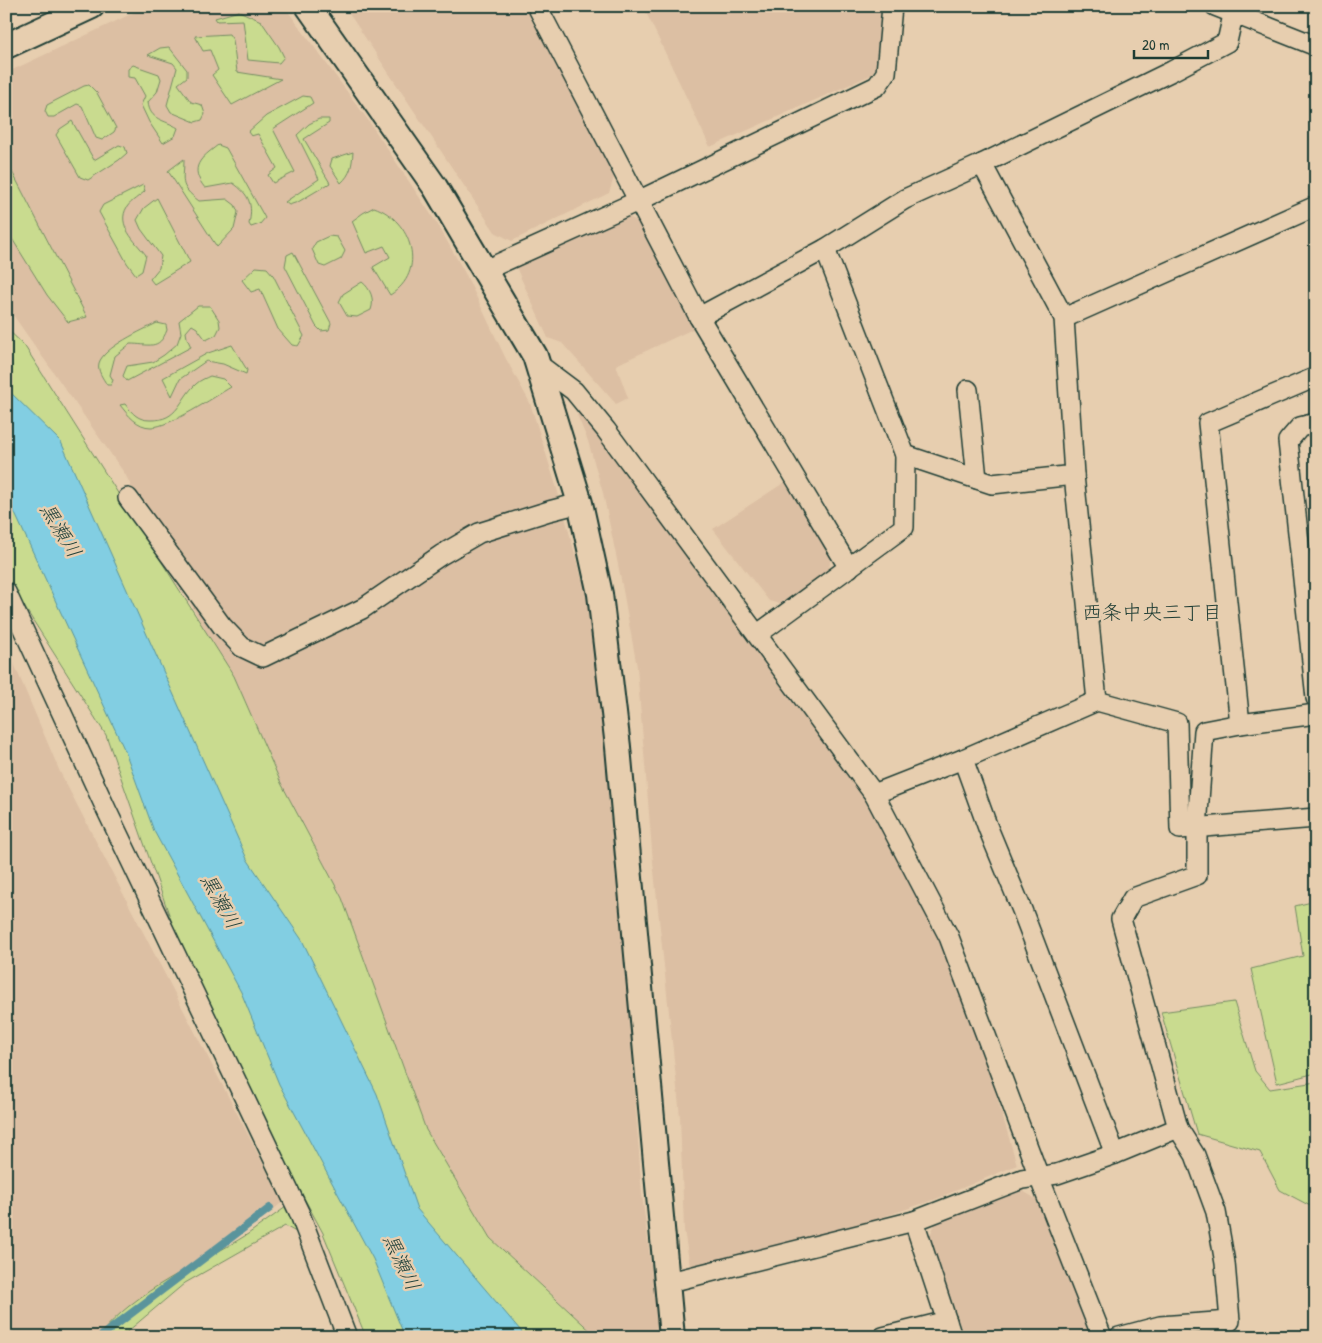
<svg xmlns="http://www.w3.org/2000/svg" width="1322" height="1343" font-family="'Patrick Hand','Klee One',sans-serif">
  <rect width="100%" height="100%" fill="#e7ceaf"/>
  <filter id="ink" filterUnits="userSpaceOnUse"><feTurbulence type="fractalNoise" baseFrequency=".02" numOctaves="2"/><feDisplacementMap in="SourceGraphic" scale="10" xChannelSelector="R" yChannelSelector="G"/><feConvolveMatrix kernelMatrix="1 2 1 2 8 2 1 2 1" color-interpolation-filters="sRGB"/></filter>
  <g filter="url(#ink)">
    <g fill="#dcbfa3">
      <path d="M 148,6 L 284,6 L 368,120 L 438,225 L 466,275 L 505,357 L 530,403 L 557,489 L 589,604 L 603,700 L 624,942 L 642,1195 L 660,1337 L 597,1337 L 490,1238 L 426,1130 L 342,898 L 281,783 L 234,676 L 205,631 L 125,474 L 6,305 L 6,73 Z"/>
      <path d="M 344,6 L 529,6 L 614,177 L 609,193 L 512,241 L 495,232 Z"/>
      <path d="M 643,6 L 882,6 L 881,59 L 871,75 L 710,147 Z"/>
      <path d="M 625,215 L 639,222 L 695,328 L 616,365 L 628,398 L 616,404 L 562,343 L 548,338 L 515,265 Z"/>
      <path d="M 580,412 L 667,520 L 852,771 L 939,931 L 978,1033 L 1017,1165 L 936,1199 L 853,1227 L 691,1273 L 684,1230 L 680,1116 L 653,862 L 637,667 L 620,574 L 603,493 L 588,441 L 577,415 Z"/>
      <path d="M 788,480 L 831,556 L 829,570 L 780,604 L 769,601 L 713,529 Z"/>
      <path d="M 6,645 L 60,772 L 283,1202 L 105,1337 L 6,1337 Z"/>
      <path d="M 1018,1188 L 1036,1199 L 1091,1337 L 964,1337 L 929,1237 L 936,1222 Z"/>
    </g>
    <g fill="#c9db8f" stroke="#748c62">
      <path d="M 239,11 L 261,21 L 279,47 L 284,57 L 279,63 L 248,60 L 243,20 L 217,21 L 215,18 Z"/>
      <path d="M 229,34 L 233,40 L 237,72 L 281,79 L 232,105 L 212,75 L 218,70 L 210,50 L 203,51 L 195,36 Z"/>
      <path d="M 169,47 L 187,70 L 187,77 L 178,84 L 191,102 L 202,105 L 205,114 L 202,120 L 195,122 L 171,112 L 167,105 L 177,68 L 173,63 L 148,55 L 160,48 Z"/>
      <path d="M 133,65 L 159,74 L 161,79 L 157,92 L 148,102 C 150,121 164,119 178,128 L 175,136 L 163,143 L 149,122 L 141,105 L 145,96 L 135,78 L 128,77 L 128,69 Z"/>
      <path d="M 89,85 L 97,93 L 116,128 L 114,132 L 102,140 L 96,138 L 82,106 L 77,104 L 54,117 L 48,117 L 45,111 L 47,105 L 84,86 Z"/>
      <path d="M 303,96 L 310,97 L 313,103 L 273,129 L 295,172 L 273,183 L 268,175 L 277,168 L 258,134 L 251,136 L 248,132 L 266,116 Z"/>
      <path d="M 319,119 L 329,119 L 329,123 L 304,139 L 330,183 L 298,202 L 289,205 L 285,202 L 319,179 L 297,135 L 309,124 Z"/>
      <path d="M 72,121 L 94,160 L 119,145 L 125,147 L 127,153 L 119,160 L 88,180 L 80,177 L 56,135 L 60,129 Z"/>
      <path d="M 218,145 L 226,148 L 265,218 L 260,224 L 251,227 L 249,224 C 253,205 250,195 233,183 L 205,188 C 188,167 201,158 218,145 Z"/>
      <path d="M 353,152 C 352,165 351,174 341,183 L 330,166 L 332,159 Z"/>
      <path d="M 184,159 C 184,182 178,185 199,201 L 227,199 L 235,205 L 238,212 L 234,229 L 217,247 L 168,171 Z"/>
      <path d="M 6,160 L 87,317 L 68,322 L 47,295 L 6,229 Z"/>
      <path d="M 143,185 L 145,191 C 140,196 131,201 127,207 C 116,225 135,241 146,255 L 142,271 L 136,275 L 127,263 L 99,212 L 103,205 Z"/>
      <path d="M 157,198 L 190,262 L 154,284 L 150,279 L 159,268 L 161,256 L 141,229 L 137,220 L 144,208 Z"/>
      <path d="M 374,207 C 412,220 428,272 390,295 L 373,267 L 390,257 L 384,246 L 366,253 L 352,221 L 363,213 Z"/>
      <path d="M 329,236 L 337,237 L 345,251 L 341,259 L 325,267 L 319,265 L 312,249 L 316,242 Z"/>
      <path d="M 293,252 L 331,323 L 329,330 L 321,331 L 316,326 L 285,266 L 287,255 Z"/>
      <path d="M 256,267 L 267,268 L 273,275 L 304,336 L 298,346 L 292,345 L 278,329 L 260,289 L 251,292 L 242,280 Z"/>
      <path d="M 362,282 C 370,288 375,299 371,310 L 357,317 L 347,316 L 339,302 L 343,294 Z"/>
      <path d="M 198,306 L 210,306 L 219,320 L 220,327 L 216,335 L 206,340 L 197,328 L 192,325 L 186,332 L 187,338 L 191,347 L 127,381 L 123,376 L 127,366 L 153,362 L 164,355 L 177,344 L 181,333 L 179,321 Z"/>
      <path d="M 157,323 L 166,325 L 167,330 C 159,351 149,344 130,344 L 115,356 L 110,375 L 113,380 L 111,385 L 107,385 C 103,378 97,371 99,363 C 104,347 143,330 157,323 Z"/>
      <path d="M 6,328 L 24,345 L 234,676 L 281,783 L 342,898 L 426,1130 L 490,1238 L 597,1337 L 366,1337 L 323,1233 L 203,1011 L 106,735 L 6,578 Z"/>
      <path d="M 232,345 L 247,370 L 246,374 L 223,364 L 206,361 L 180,379 L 172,396 L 163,378 L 208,353 Z"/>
      <path d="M 210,376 L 223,379 L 231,387 C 214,397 170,427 151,427 C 137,427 128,415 120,405 L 125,404 C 133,414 138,420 150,420 C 179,421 179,399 196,384 C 200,380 206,378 210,376 Z"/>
      <path d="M 1316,901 L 1316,1073 L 1277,1083 L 1251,969 L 1303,956 L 1295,906 Z"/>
      <path d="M 1234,1002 L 1255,1071 L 1270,1089 L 1316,1082 L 1316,1209 L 1280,1190 L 1260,1152 L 1197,1134 L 1161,1012 Z"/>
      <path d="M 286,1207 L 296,1232 L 285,1226 L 185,1283 L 121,1337 L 98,1337 C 138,1287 196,1267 248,1234 C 261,1225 273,1216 286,1207 Z"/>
    </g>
    <path fill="#82cee2" stroke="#5a949c" d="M 6,388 L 61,442 L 247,859 L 302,940 L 377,1094 L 417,1209 L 526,1337 L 405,1337 L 373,1259 L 279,1084 L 241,992 L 154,831 L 125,751 L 12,507 L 6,502 Z"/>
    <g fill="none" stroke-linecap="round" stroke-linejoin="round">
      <path stroke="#5a949c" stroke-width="8" d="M 100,1337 L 270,1208"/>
      <g stroke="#1f3d34" stroke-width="22">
        <g id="minor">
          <path d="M 537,6 L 699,317 L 849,568"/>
          <path d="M 1215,6 L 1316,46"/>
          <path d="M 485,270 L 638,201 L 877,86 L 886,73 L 892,6"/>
          <path d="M 699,317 L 825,249 L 905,199 L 982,164 L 1172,71 L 1227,42 L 1235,6"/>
          <path d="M 1064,318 L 1316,206"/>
          <path d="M 538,364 L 574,391 L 606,430 L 874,794 L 949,937 L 1043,1187 L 1102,1337"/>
          <path d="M 968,390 L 977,479"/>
          <path d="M 1316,423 L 1300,427 L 1288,441 L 1316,698"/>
          <path d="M 905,455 L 992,484 L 1074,475 L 1064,318 L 982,164"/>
          <path d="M 1074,475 L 1097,701"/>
          <path d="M 128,498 L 222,626 L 242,647 L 263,657 L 362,609 L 441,555 L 479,533 L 549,511 L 580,503"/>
          <path d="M 6,592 L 107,811 L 299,1212 L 347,1337"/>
          <path d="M 758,634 L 904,527 L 905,455 L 825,249"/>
          <path d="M 1240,724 L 1208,423 L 1316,377"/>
          <path d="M 963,759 L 988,828 L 1022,910 L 1115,1154"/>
          <path d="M 874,794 L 963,759 L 1097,701 L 1177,723 L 1180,829 L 1316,818"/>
          <path d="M 914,1221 L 952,1337"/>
          <path d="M 667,1281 L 682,1279 L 914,1221 L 1022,1179 L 1057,1174 L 1115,1154 L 1178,1128 L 1121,919 L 1133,898 L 1197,875 L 1197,828 L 1204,731 L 1240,724 L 1316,714"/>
          <path d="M 883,1337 L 947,1321"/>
          <path d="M 1119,1337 L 1160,1326 L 1230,1321 L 1225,1263 L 1216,1212 L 1195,1155 L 1178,1128"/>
        </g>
      </g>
      <g stroke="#1f3d34" stroke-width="28">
        <g id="tertiary">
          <path d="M 308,6 L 435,187 L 535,356 L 580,503 L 600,594 L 618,747 L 672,1337"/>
          <path d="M 6,46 L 92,6"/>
        </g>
      </g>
      <use href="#minor" stroke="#e7ceaf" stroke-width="19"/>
      <use href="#tertiary" stroke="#e7ceaf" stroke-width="24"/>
    </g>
  </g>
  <g text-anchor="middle" stroke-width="5" stroke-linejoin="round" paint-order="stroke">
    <g font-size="20" font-style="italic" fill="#24443d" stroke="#e7ceaf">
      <text transform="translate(61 530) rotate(59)" y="7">黒瀬川</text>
      <text transform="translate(221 901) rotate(61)" y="7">黒瀬川</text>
      <text transform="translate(402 1262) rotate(65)" y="7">黒瀬川</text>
    </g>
    <g font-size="20" fill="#1f3d34" stroke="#e7ceaf">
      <text x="1152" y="619">西条中央三丁目</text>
    </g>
  </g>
  <rect width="1322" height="1343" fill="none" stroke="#e7ceaf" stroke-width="25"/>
  <rect x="12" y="12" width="1297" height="1318" fill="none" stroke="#1f3d34" stroke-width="2" filter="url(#ink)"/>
  <path d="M1134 50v8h74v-8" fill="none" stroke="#1f3d34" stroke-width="2.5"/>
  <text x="1142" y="50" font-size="15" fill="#1f3d34" stroke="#e7ceaf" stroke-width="4" paint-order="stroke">20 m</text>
</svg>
